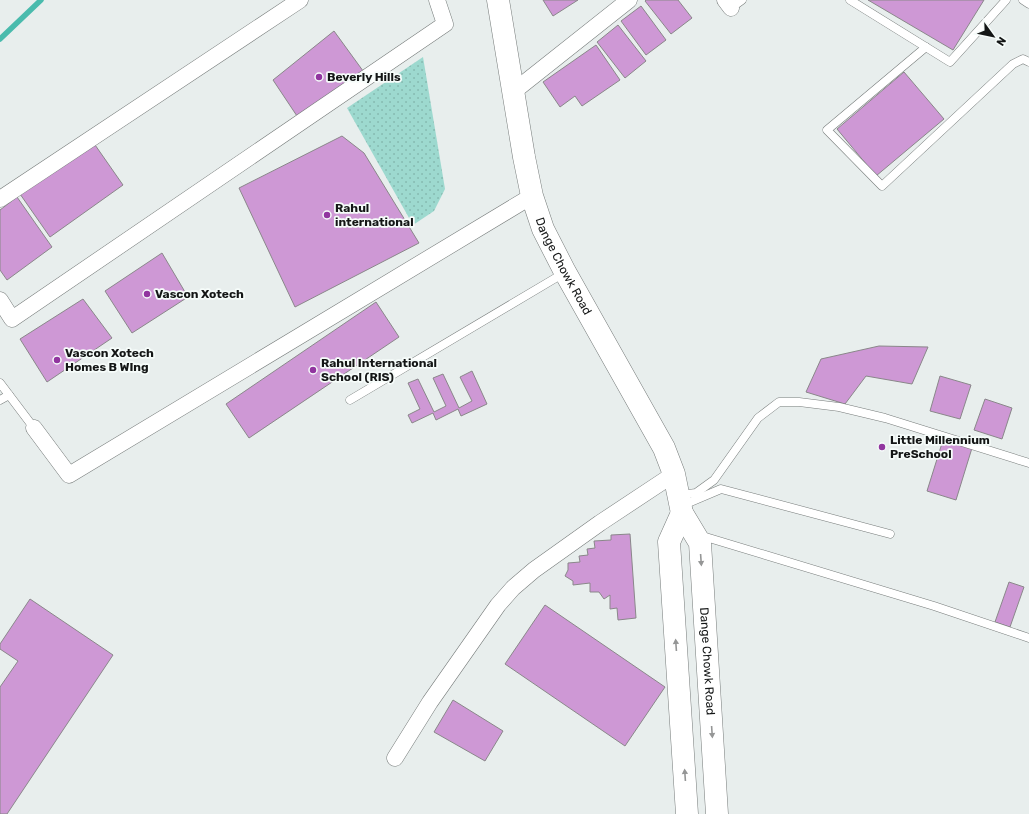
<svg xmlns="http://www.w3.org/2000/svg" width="1029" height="814" font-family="Rubik,sans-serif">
  <defs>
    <pattern id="grass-dots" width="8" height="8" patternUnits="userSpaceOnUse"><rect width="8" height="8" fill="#9dd9cf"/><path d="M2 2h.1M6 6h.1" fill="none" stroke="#86bab1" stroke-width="1.8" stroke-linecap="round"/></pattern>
  </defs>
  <rect width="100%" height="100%" fill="#e8eeed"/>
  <path fill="url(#grass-dots)" d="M 423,57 L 445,189 L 434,211 L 413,225 L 347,108 Z"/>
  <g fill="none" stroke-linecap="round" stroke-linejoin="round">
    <path stroke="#4abbad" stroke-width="5.5" d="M 0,39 L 41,0"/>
  </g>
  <g fill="#ce98d5" stroke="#8a878a">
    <path d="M 543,0 L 578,0 L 553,16 Z"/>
    <path d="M 646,0 L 678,0 L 692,18 L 671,34 L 645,1 Z"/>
    <path d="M 868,0 L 984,0 L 953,50 Z"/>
    <path d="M 641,6 L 666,40 L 646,55 L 621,21 Z"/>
    <path d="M 618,25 L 646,61 L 625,78 L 597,42 Z"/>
    <path d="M 334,31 L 366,75 L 301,122 L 273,80 Z"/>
    <path d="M 596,45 L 620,80 L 582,106 L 575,96 L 560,107 L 543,82 Z"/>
    <path d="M 904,72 L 944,119 L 876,176 L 837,129 Z"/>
    <path d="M 342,136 L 364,153 L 419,243 L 295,307 L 239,188 Z"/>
    <path d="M 93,142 L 123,185 L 50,237 L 20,194 Z"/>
    <path d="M 17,197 L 52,247 L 7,280 L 0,270 L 0,210 Z"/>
    <path d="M 162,253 L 188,297 L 132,333 L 105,291 Z"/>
    <path d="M 83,299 L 112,338 L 47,382 L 20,339 Z"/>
    <path d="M 376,302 L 399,337 L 249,438 L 226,404 Z"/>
    <path d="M 879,346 L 928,347 L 912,384 L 866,376 L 845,404 L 806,392 L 821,359 Z"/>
    <path d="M 472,371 L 487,404 L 461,416 L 458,409 L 436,420 L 433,413 L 412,423 L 408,415 L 420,409 L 408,383 L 418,379 L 434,412 L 446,406 L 433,378 L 443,374 L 459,408 L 472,401 L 460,377 Z"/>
    <path d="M 940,376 L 971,385 L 960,419 L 930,411 Z"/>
    <path d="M 985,399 L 1012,408 L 1002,439 L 974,430 Z"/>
    <path d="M 943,440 L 972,448 L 956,500 L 927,491 Z"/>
    <path d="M 630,534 L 636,618 L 618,620 L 617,608 L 610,609 L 610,595 L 604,599 L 599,592 L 590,592 L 590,583 L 573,585 L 573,581 L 565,576 L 568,570 L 568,563 L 580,562 L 579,556 L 588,555 L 587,549 L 595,548 L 594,541 L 611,540 L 611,535 Z"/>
    <path d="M 1009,582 L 1024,587 L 1010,627 L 995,622 Z"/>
    <path d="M 30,599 L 113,655 L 7,814 L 0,814 L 0,687 L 18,661 L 0,649 L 0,644 Z"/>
    <path d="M 545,605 L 665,687 L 625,746 L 505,664 Z"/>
    <path d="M 453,700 L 503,731 L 485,761 L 434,732 Z"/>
  </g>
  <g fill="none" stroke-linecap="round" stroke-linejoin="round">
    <g stroke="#777c7b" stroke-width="9">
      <g id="lane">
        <path d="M 850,0 L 950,62 L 1006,0"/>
        <path d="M 1023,0 L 1029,4"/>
        <path d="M 731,8 L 742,0"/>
        <path d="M 926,47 L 827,130 L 882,186 L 1013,64 L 1023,59 L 1029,62"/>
        <path d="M 0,383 L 34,428"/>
        <path d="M 0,400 L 9,395"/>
        <path d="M 350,400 L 564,273"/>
        <path d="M 680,495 L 696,493 L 714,480 L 758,418 L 779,402 L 799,402 L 839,407 L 885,418 L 1029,463"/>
        <path d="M 681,506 L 721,489 L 890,534"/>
        <path d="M 699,535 L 934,606 L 1029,638"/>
      </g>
    </g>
    <g stroke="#777c7b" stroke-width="17">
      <g id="street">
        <path d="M 725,0 L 731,8"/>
        <path d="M 513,92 L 629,0"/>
        <path d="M 0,199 L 300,0"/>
        <path d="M 0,300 L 12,319 L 445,24 L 437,0"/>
        <path d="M 34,428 L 69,475 L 532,196"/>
        <path d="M 395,758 L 430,702 L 498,605 L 513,588 L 534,570 L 600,523 L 674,474"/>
      </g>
    </g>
    <g stroke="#777c7b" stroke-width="23">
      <g id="primary">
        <path id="s1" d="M 498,0 L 524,157 L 532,196 L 543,229 L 565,272 L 664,448 L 674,474 L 682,513 L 700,543 L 717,814"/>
        <path d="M 682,513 L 669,542 L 687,814"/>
      </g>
    </g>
    <use href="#lane" stroke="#fff" stroke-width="8"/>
    <use href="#street" stroke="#fff" stroke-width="16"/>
    <use href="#primary" stroke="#fff" stroke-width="22"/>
  </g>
  <defs><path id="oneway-solid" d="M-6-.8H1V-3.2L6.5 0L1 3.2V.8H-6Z"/></defs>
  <g fill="#959696">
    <use href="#oneway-solid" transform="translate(701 560) rotate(86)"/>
    <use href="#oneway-solid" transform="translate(676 645) rotate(-94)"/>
    <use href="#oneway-solid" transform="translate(712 732) rotate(86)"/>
    <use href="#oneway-solid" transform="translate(685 775) rotate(-94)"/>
  </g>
  <g fill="#91359f" stroke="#f6fcfa" stroke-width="1.5">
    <circle cx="319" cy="77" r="4"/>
    <circle cx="327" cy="215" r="4"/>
    <circle cx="147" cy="294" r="4"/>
    <circle cx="57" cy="360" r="4"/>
    <circle cx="313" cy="370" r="4"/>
    <circle cx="882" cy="447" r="4"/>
  </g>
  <g text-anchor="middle" stroke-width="3.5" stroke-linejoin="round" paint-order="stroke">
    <g font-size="12" font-weight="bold" fill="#141616" stroke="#f6fcfa" text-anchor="start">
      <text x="327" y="81">Beverly Hills</text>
      <text x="335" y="212">Rahul<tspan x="335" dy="14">international</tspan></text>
      <text x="155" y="298">Vascon Xotech</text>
      <text x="65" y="357">Vascon Xotech<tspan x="65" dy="14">Homes B WIng</tspan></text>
      <text x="321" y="367">Rahul International<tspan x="321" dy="14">School (RIS)</tspan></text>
      <text x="890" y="444">Little Millennium<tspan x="890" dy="14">PreSchool</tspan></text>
    </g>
    <g font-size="12" fill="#141616" stroke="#f6fcfa">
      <text dy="4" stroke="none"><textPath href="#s1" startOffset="276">Dange Chowk Road</textPath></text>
      <text dy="4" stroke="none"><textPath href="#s1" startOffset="705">Dange Chowk Road</textPath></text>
    </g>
  </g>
  <g transform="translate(993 36) rotate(123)" stroke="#f6fcfa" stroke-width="3" paint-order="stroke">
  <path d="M0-3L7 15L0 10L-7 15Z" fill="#141616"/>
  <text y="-6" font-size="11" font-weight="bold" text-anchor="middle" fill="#141616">N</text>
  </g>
</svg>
